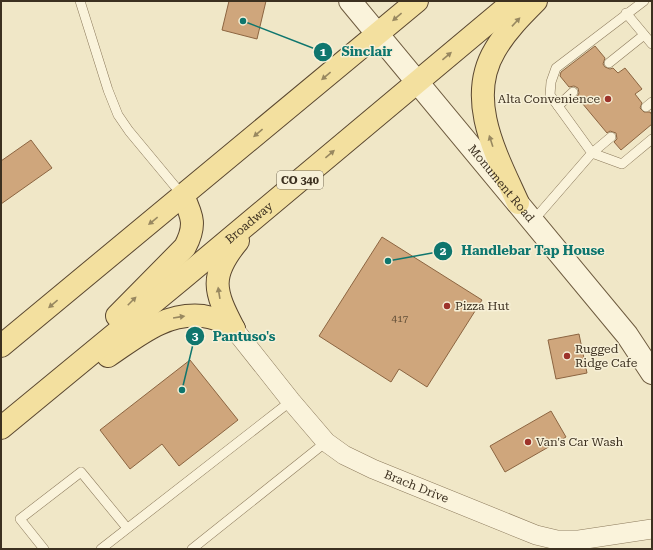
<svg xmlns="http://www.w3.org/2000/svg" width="653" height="550" font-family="'Roboto Serif',serif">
  <rect width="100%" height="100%" fill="#f0e7c7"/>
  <g fill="#cfa67c" stroke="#8c6541">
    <path d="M 229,1 L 266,1 L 257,39 L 222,30 Z"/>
    <path d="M 595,46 L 605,58 L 603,64 L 605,67 L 610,69 L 613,68 L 618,73 L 625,68 L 642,89 L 635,94 L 642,103 L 640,108 L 644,112 L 650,112 L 652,115 L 652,124 L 621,150 L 614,142 L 617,139 L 616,133 L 610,131 L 607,133 L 577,97 L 579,93 L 578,88 L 574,86 L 569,87 L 560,76 L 561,72 Z"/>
    <path d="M 31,140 L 52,168 L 1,204 L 1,161 Z"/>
    <path d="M 382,237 L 482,300 L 427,387 L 399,369 L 391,382 L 319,336 Z"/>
    <path d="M 579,334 L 587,373 L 556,379 L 548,340 Z"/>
    <path d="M 190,360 L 238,420 L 179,466 L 162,444 L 130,469 L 100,430 Z"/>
    <path d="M 551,411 L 566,437 L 505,472 L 490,446 Z"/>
  </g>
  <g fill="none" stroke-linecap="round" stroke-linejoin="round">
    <g stroke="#8c7a5c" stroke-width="10">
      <g id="lane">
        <path d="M 80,1 L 108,90 L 118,115 L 129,131 L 183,196"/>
        <path d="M 626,13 L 652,44"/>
        <path d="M 609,63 L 644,35"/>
        <path d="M 558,106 L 573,92"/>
        <path d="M 646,107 L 652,102"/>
        <path d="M 611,137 L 592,153 L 622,164 L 652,139"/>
        <path d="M 533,221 L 592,153 L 550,95 L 551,82 L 556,68 L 644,1"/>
        <path d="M 44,549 L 20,519 L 81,472 L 127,528"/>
        <path d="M 101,549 L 291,401"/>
        <path d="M 192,549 L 326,442"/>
      </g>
    </g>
    <g stroke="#8c7a5c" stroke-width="20">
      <g id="street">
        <path id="s1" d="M 234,329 L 291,401 L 326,442 L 344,455 L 373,469 L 536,535 L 557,540 L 579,540 L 652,529"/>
      </g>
    </g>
    <g stroke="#6e5b3f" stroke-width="24">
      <g id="secondary">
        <path id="s2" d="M 350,1 L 627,335 L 652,373"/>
      </g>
    </g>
    <g stroke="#5a4730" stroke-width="24">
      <g id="primary">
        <path d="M 518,203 C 497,156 465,100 495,50 C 506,31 521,16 536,1"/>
        <path d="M 117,316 L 185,247 C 196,226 193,217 183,196"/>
        <path d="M 234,329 C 214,291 209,276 238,241"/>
        <path d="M 1,346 L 417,1"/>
        <path d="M 108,356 C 138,336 165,312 203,316 C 208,317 215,318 221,321 C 225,323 230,326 234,329"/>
        <path id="s3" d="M 1,428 L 183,278 L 514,1"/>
      </g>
    </g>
    <use href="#lane" stroke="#faf3db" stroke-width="9"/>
    <use href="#street" stroke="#faf3db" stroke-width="19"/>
    <use href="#secondary" stroke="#faf3db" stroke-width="22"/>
    <use href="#primary" stroke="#f3e09f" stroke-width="22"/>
  </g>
  <defs><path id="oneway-solid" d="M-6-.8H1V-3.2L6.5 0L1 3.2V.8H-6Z"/></defs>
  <g fill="#988860">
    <use href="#oneway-solid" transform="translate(397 17) rotate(140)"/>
    <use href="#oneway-solid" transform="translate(516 22) rotate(-47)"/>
    <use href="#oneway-solid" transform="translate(447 56) rotate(-40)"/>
    <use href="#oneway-solid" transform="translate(326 76) rotate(140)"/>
    <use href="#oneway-solid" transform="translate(258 133) rotate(140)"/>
    <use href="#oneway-solid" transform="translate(491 141) rotate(-108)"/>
    <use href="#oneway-solid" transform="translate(330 154) rotate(-40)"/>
    <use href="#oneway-solid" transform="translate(153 221) rotate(141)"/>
    <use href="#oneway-solid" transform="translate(219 293) rotate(-99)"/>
    <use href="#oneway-solid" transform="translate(132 301) rotate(-45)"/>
    <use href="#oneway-solid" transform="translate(53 304) rotate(140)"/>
    <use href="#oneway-solid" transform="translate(179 317) rotate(-9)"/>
  </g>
  <g fill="#9d332a" stroke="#f7f0d7" stroke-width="1.5">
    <circle cx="608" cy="99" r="4"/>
    <circle cx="447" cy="306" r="4"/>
    <circle cx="567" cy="356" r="4"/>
    <circle cx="528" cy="442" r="4"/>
  </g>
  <g text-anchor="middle" stroke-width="3" stroke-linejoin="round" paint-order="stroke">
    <g font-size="10" fill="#614e37">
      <text x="400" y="322">417</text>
    </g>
    <rect fill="#f7f0d7" stroke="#746a57" stroke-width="1" x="277" y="171" width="46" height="18" rx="3"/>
    <g font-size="11" font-weight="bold" fill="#3c3020">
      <text x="300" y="184">CO 340</text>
    </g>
    <g font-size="12" fill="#3c3020" stroke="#f7f0d7" text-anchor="start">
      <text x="600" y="103" text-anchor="end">Alta Convenience</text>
      <text x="455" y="310">Pizza Hut</text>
      <text x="575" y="353">Rugged<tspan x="575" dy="14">Ridge Cafe</tspan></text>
      <text x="536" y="446">Van's Car Wash</text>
    </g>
    <g font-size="12" fill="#3c3020" stroke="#f7f0d7">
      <text dy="4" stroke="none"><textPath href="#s2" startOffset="237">Monument Road</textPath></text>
      <text dy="4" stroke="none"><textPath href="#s3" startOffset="322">Broadway</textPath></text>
      <text dy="4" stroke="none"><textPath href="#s1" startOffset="247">Brach Drive</textPath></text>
    </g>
  </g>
  <path fill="none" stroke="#0f766e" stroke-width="1.5" d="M243 21L323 52M388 261L443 251M182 390L195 336"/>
  <g fill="#0f766e" stroke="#f7f0d7" stroke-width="1.5">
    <circle cx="243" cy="21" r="4"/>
    <circle cx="388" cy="261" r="4"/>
    <circle cx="182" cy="390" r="4"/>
    <circle cx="323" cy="52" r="10"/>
    <circle cx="443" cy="251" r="10"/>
    <circle cx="195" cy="336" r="10"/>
  </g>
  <g font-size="12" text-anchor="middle" font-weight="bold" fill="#fff">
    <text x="323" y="56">1</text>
    <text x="443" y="255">2</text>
    <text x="195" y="340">3</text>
  </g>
  <g font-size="13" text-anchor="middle" font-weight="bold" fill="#0f766e" stroke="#f7f0d7" stroke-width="3" stroke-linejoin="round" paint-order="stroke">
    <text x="367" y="56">Sinclair</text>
    <text x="533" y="255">Handlebar Tap House</text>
    <text x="244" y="341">Pantuso's</text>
  </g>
  <rect width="653" height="550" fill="none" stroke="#3c3020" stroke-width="4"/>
</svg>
